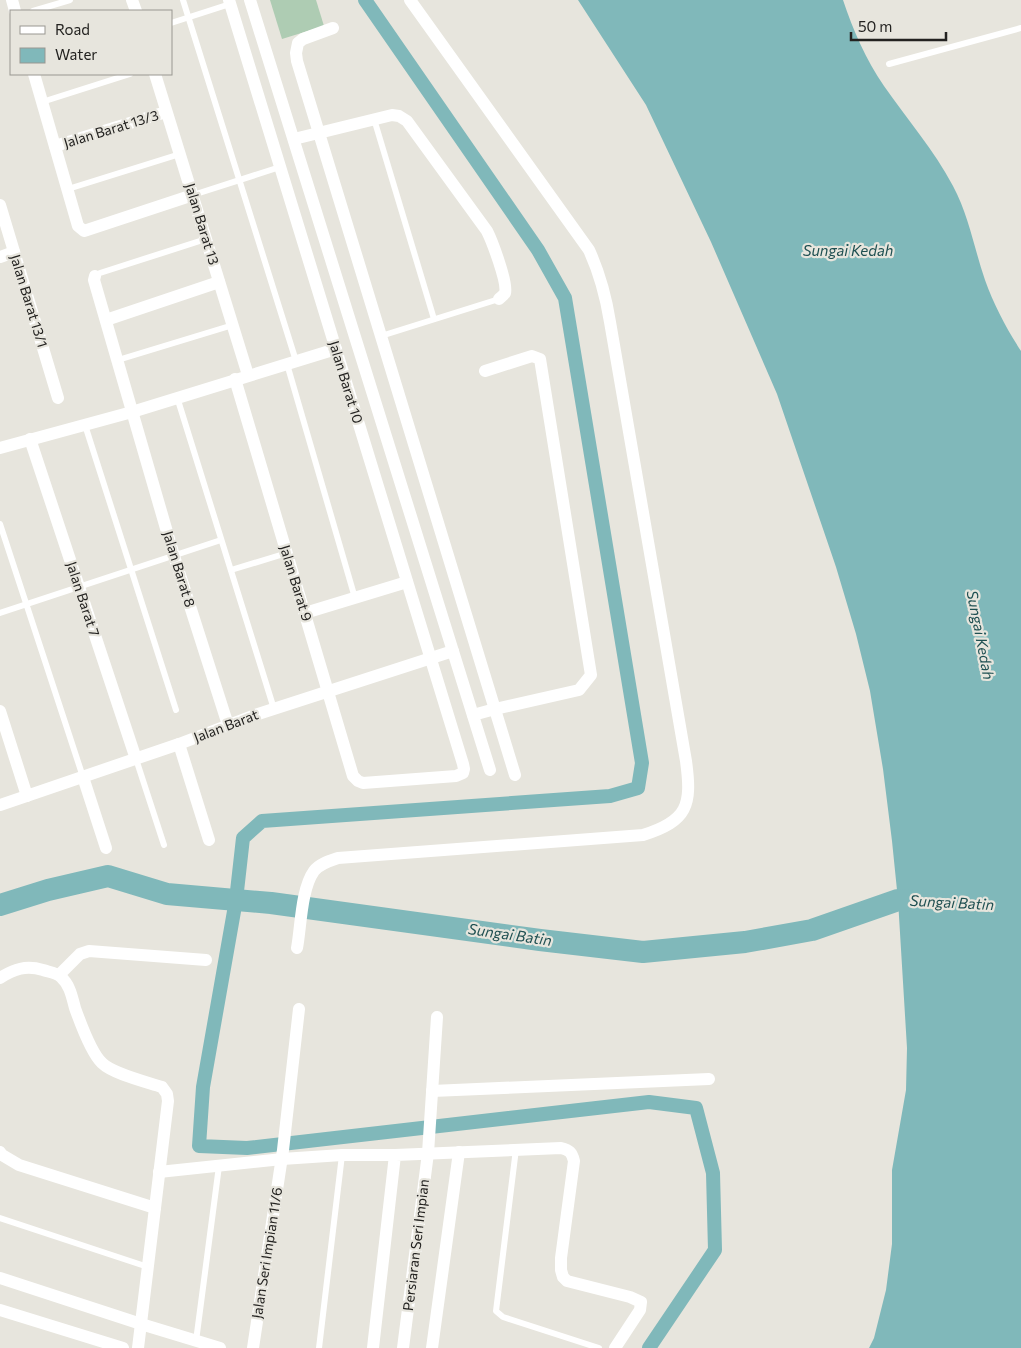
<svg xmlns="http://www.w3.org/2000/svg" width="1021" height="1348" font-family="Commissioner,sans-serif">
  <rect width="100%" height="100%" fill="#e7e5dd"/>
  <path fill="#aeccb3" d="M 270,0 L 316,0 L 324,26 L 282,39 Z"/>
  <path fill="#80b8ba" d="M 578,0 L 843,0 C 853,30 866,60 884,86 C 907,119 934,150 953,186 C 969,216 974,248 985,280 C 994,305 1006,328 1021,351 L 1021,1348 L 869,1348 L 874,1338 L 886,1290 L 892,1244 L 892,1170 L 906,1090 L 907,1048 L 898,900 L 892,841 L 883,769 L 870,691 L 856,634 L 836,567 L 777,394 L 711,242 L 646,105 Z"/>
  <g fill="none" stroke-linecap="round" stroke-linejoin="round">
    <path stroke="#80b8ba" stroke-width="14" d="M 365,0 L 538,250 L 565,298 L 642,763 L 638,788 L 610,796 L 262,821 L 243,838 L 236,900 L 203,1087 L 199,1146 L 247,1148 L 649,1102 L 696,1108 L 713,1173 L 715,1250 L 649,1348"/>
    <path stroke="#80b8ba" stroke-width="22" d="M 0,905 L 48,890 L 108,876 L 167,894 L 271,903 L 540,940 L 643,952 L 745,942 L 812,930 L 898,900 L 927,901"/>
    <g stroke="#fff" stroke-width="6">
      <path d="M 183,0 L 296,361"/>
      <path d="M 33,11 L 70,0"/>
      <path d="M 171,23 L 230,4"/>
      <path d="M 889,64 L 1021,28"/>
      <path d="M 42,102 L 130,74"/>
      <path d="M 374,119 L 434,319"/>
      <path d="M 68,189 L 180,154"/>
      <path d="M 193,195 L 280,167"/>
      <path d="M 95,276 L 100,273 L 206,239"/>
      <path d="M 381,336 L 499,299"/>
      <path d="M 118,360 L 233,325"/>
      <path d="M 287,364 L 355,598"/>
      <path d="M 177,397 L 274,709"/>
      <path d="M 85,425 L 176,710"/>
      <path d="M 0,524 L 83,777"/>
      <path d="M 231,570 L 287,553"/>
      <path d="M 0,613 L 221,540"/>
      <path d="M 136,759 L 164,845"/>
      <path d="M 516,1149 L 496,1311 L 503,1317 L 599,1348"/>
      <path d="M 0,1218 L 148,1267"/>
      <path d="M 196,1341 L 219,1166"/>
      <path d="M 319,1348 L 342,1155"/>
    </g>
    <g stroke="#fff" stroke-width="12">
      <path d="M 12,0 L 15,11"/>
      <path d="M 132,0 L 136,11"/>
      <path d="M 229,0 L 463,764 L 464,769 L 463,773 L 456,776 L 363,783 L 358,781 L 353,776 L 235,379"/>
      <path d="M 250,0 L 490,770"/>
      <path d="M 333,28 L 303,39 L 298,43 L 296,53 L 297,61 L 515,775"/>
      <path d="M 34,74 L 78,226 L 84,231 L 193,195"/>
      <path d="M 155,74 L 248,375"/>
      <path d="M 294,139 L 392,115 L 399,116 L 407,121 L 487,231 C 492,241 508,283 505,293 C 504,295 501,297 499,299"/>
      <path d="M 55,146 L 166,112"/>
      <path d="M 0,205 L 58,398"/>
      <path d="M 0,257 L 14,252"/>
      <path d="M 95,276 L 94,280 L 174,556 L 228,725"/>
      <path d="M 106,320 L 219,282"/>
      <path d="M 30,439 L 136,759"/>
      <path d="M 0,448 L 132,412 L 336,349"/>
      <path d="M 305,613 L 407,582"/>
      <path d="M 0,711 L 27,796"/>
      <path d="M 473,715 L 495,709 L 579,690 L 591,675 L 540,359 L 532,356 L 485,371"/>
      <path d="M 179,744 L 209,840"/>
      <path d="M 83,777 L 106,848"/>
      <path d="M 0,805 L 179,744 L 255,715 L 453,651"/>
      <path d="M 297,948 C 301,927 301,889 314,871 C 319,864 329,861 338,858 L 643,835 C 688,821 692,805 686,761 L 610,322 C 606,297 600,274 589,250 L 410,0"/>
      <path d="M 59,975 L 80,954 L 89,951 L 206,960"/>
      <path d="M 0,978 C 14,969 26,965 43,970 C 49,972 57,973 61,977 C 70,985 72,997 75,1008 C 80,1022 91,1053 102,1063 C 113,1074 147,1082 162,1087 L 167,1094 L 168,1101 L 138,1348"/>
      <path d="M 432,1091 L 709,1079"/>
      <path d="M 0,1152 L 2,1155 L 19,1165 L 155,1208"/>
      <path d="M 159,1172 L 282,1159 L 342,1155 L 395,1155"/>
      <path d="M 0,1278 L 141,1324 L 220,1348"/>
      <path d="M 0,1310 L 123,1348"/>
      <path d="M 253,1348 L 283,1150 L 299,1009"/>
      <path d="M 373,1348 L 395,1155 L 561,1148 C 569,1150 572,1152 574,1161 L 561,1258 L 561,1270 L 563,1277 L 567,1281 L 630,1297 L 641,1302 L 640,1310 L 615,1348"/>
      <path d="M 403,1348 L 428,1153 L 437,1017"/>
      <path d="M 432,1348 L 459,1152"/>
    </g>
  </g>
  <g text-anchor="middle" stroke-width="4.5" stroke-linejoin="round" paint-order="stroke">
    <g font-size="14" fill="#232220" stroke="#e7e5dd">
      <text transform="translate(111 129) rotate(-17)" y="5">Jalan Barat 13/3</text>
      <text transform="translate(202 224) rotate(73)" y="5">Jalan Barat 13</text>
      <text transform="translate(29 301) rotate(73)" y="5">Jalan Barat 13/1</text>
      <text transform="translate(346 382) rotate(73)" y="5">Jalan Barat 10</text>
      <text transform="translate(179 569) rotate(73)" y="5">Jalan Barat 8</text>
      <text transform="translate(296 583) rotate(73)" y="5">Jalan Barat 9</text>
      <text transform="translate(83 599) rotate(72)" y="5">Jalan Barat 7</text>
      <text transform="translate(226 726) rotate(-21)" y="5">Jalan Barat</text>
      <text transform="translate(416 1245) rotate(-83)" y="5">Persiaran Seri Impian</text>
      <text transform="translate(267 1253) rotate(-81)" y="5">Jalan Seri Impian 11/6</text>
    </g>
    <g font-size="15" font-style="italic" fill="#1e4f51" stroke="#e7e5dd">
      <text x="848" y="256">Sungai Kedah</text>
      <text transform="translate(980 635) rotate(79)" y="5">Sungai Kedah</text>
      <text transform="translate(952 903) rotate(3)" y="5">Sungai Batin</text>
      <text transform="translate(510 935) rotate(8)" y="5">Sungai Batin</text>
    </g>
  </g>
  <rect x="10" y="10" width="162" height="65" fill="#e7e5dd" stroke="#999791"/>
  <rect x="20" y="26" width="25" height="8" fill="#ffffff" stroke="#999791"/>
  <text x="55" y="35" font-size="15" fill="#232220">Road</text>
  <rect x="20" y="48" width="25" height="15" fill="#80b8ba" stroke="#999791"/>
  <text x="55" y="60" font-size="15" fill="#232220">Water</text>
  <path d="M851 32v8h95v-8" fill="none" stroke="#232220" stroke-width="2.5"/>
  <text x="858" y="32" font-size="15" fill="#232220" stroke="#e7e5dd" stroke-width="4" paint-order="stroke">50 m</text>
</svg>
